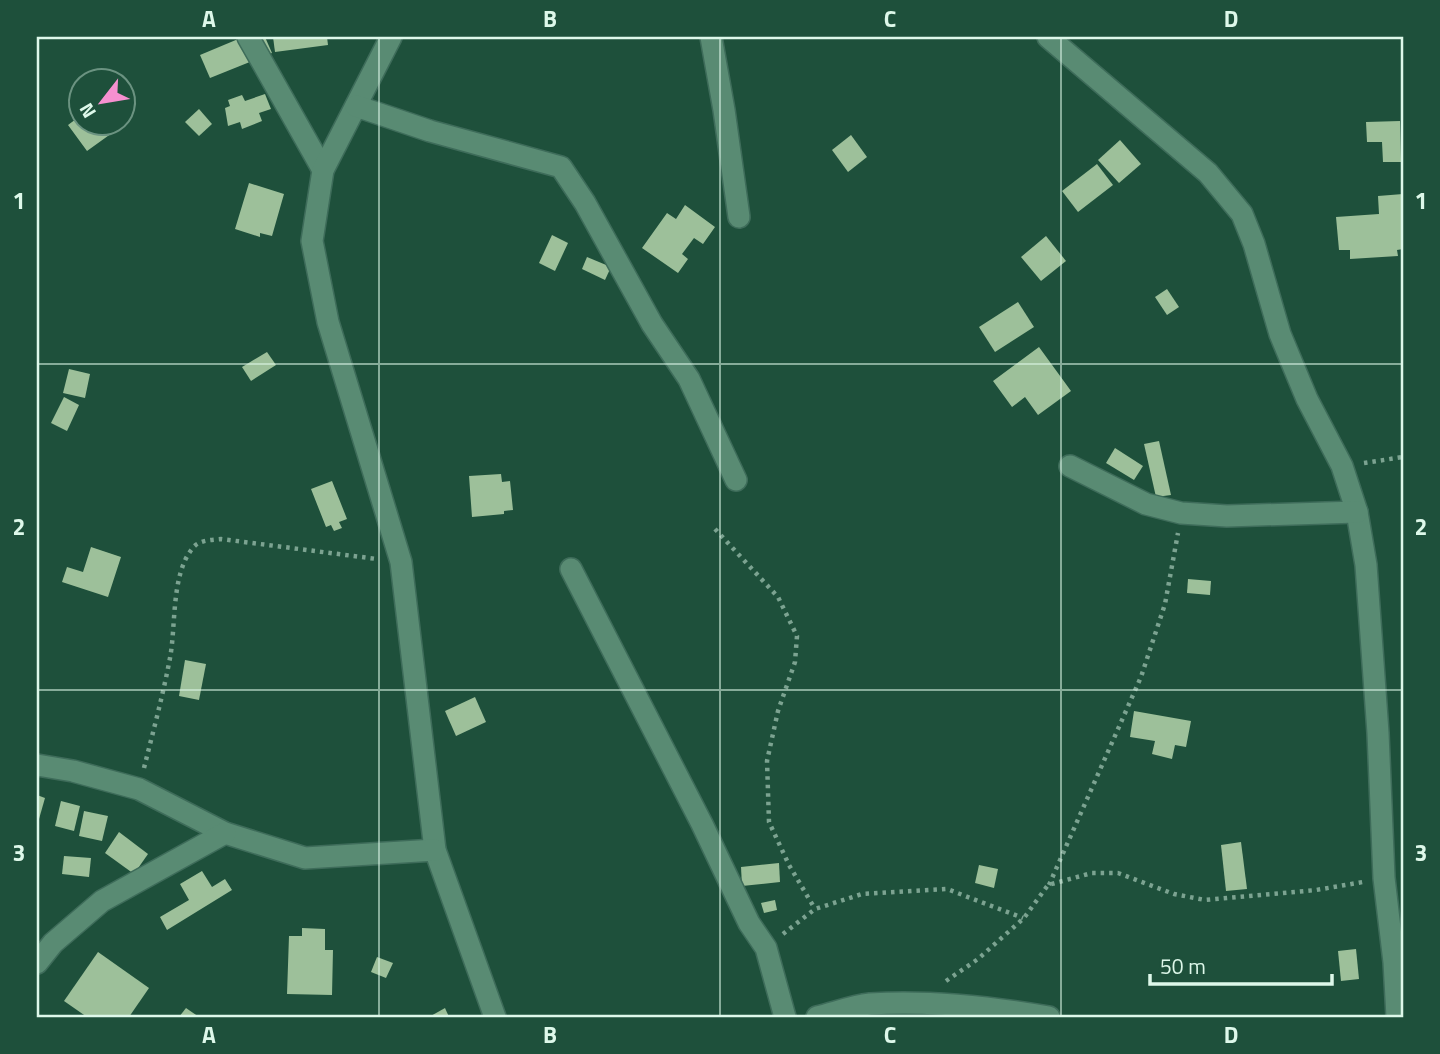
<svg xmlns="http://www.w3.org/2000/svg" width="1440" height="1054" font-family="'Titillium Web',sans-serif">
  <rect width="100%" height="100%" fill="#1e503b"/>
  <g fill="#9dc09a">
    <path d="M 243,37 L 265,37 L 272,53 L 210,78 L 200,55 Z"/>
    <path d="M 273,37 L 327,37 L 328,45 L 275,52 Z"/>
    <path d="M 265,94 L 271,109 L 259,113 L 262,121 L 242,129 L 240,122 L 228,126 L 225,108 L 230,106 L 228,100 L 242,95 L 245,101 Z"/>
    <path d="M 199,109 L 212,124 L 199,136 L 185,122 Z"/>
    <path d="M 80,116 L 80,122 L 115,122 L 119,128 L 87,151 L 68,125 Z"/>
    <path d="M 1400,121 L 1401,162 L 1383,162 L 1382,142 L 1367,142 L 1366,122 Z"/>
    <path d="M 851,135 L 867,157 L 848,172 L 832,150 Z"/>
    <path d="M 1120,140 L 1141,164 L 1119,183 L 1098,160 Z"/>
    <path d="M 1097,164 L 1113,185 L 1078,212 L 1062,191 Z"/>
    <path d="M 249,183 L 284,194 L 272,236 L 260,233 L 260,237 L 235,229 Z"/>
    <path d="M 1403,194 L 1403,249 L 1397,250 L 1398,256 L 1350,259 L 1350,250 L 1339,250 L 1336,217 L 1379,214 L 1378,196 Z"/>
    <path d="M 685,205 L 715,227 L 703,244 L 694,238 L 682,254 L 688,259 L 678,273 L 642,248 L 667,213 L 676,219 Z"/>
    <path d="M 552,235 L 568,243 L 555,271 L 539,263 Z"/>
    <path d="M 1046,236 L 1066,261 L 1041,281 L 1021,257 Z"/>
    <path d="M 587,257 L 611,267 L 605,280 L 582,269 Z"/>
    <path d="M 1167,289 L 1179,307 L 1167,315 L 1155,297 Z"/>
    <path d="M 1018,302 L 1034,327 L 995,352 L 979,327 Z"/>
    <path d="M 1039,347 L 1071,391 L 1038,415 L 1025,397 L 1012,407 L 993,381 Z"/>
    <path d="M 267,352 L 276,365 L 251,381 L 242,367 Z"/>
    <path d="M 69,369 L 90,374 L 85,398 L 63,393 Z"/>
    <path d="M 64,397 L 79,405 L 67,431 L 51,423 Z"/>
    <path d="M 1159,441 L 1171,495 L 1156,497 L 1144,444 Z"/>
    <path d="M 1115,448 L 1143,466 L 1134,480 L 1106,463 Z"/>
    <path d="M 501,474 L 502,482 L 510,481 L 513,510 L 504,511 L 504,514 L 472,517 L 469,476 Z"/>
    <path d="M 332,481 L 347,519 L 339,522 L 342,528 L 334,531 L 331,525 L 326,527 L 311,489 Z"/>
    <path d="M 91,547 L 121,557 L 108,597 L 62,582 L 67,567 L 83,572 Z"/>
    <path d="M 1188,579 L 1211,581 L 1210,595 L 1187,593 Z"/>
    <path d="M 185,660 L 206,664 L 199,700 L 179,696 Z"/>
    <path d="M 475,697 L 486,722 L 456,736 L 445,711 Z"/>
    <path d="M 1134,711 L 1191,721 L 1186,747 L 1175,745 L 1172,759 L 1152,754 L 1155,741 L 1130,737 Z"/>
    <path d="M 37,795 L 45,798 L 39,819 L 37,818 Z"/>
    <path d="M 61,801 L 80,806 L 74,831 L 55,826 Z"/>
    <path d="M 84,811 L 108,816 L 102,841 L 79,836 Z"/>
    <path d="M 119,832 L 148,854 L 134,874 L 105,853 Z"/>
    <path d="M 1241,842 L 1247,889 L 1226,891 L 1221,845 Z"/>
    <path d="M 64,856 L 91,858 L 89,877 L 62,874 Z"/>
    <path d="M 779,863 L 780,882 L 742,886 L 741,867 Z"/>
    <path d="M 979,865 L 998,869 L 994,888 L 975,883 Z"/>
    <path d="M 202,871 L 212,887 L 225,879 L 232,890 L 167,930 L 160,917 L 189,900 L 180,884 Z"/>
    <path d="M 775,900 L 777,910 L 764,913 L 761,903 Z"/>
    <path d="M 302,928 L 325,929 L 325,950 L 333,950 L 332,995 L 287,994 L 289,936 L 302,936 Z"/>
    <path d="M 1356,949 L 1359,979 L 1341,981 L 1338,951 Z"/>
    <path d="M 98,952 L 149,988 L 129,1017 L 87,1017 L 64,1001 Z"/>
    <path d="M 377,957 L 393,963 L 386,978 L 371,972 Z"/>
    <path d="M 186,1008 L 199,1017 L 179,1017 Z"/>
    <path d="M 445,1008 L 449,1017 L 429,1017 Z"/>
  </g>
  <g fill="none" stroke-linecap="round" stroke-linejoin="round">
    <g stroke="#3e6c5a" stroke-width="24">
      <g id="minor">
        <path d="M 248,37 L 323,170"/>
        <path d="M 391,37 L 323,170 L 312,241 L 328,322 L 401,562 L 435,850 L 495,1017"/>
        <path d="M 711,37 L 724,110 L 739,217"/>
        <path d="M 1048,37 L 1208,173 L 1242,214 L 1254,244 L 1280,334 L 1307,399 L 1342,466 L 1357,512 L 1366,565 L 1378,733 L 1384,878 L 1394,962 L 1397,1017"/>
        <path d="M 356,106 L 430,131 L 561,167 L 585,203 L 652,324 L 689,379 L 736,480"/>
        <path d="M 1070,466 L 1146,504 L 1181,513 L 1227,516 L 1357,512"/>
        <path d="M 571,569 L 702,824 L 749,923 L 766,948 L 785,1017"/>
        <path d="M 37,765 L 73,771 L 139,789 L 225,833 L 305,858 L 435,850"/>
        <path d="M 37,963 L 53,943 L 102,901 L 225,833"/>
        <path d="M 817,1017 C 834,1013 852,1006 870,1004 C 929,1000 991,1007 1049,1017"/>
      </g>
    </g>
    <g stroke="#7ca391" stroke-width="4.5" stroke-dasharray="3.5 5" stroke-linecap="butt">
      <path d="M 1364,463 L 1403,457"/>
      <path d="M 715,529 L 778,597 L 797,636 L 795,662 L 778,711 L 767,761 L 769,822 L 789,865 L 815,909"/>
      <path d="M 144,768 C 153,732 163,695 170,658 C 176,627 171,575 192,549 C 198,540 211,540 221,539 L 377,559"/>
      <path d="M 1049,885 L 1141,677 L 1165,604 L 1178,533"/>
      <path d="M 783,934 L 815,909 L 862,894 L 947,889 L 1023,918"/>
      <path d="M 946,981 L 978,959 L 1024,918 L 1048,885 L 1092,873 L 1118,873 L 1174,894 L 1205,900 L 1316,890 L 1363,882"/>
    </g>
    <use href="#minor" stroke="#598b73" stroke-width="21"/>
  </g>
  <path fill="none" stroke="#def8ea" stroke-width="2" stroke-opacity="0.55" d="M 379,37 L 379,1017M 720,37 L 720,1017M 1061,37 L 1061,1017M 37,364 L 1403,364M 37,690 L 1403,690"/>
  <rect width="1440" height="1054" fill="none" stroke="#1e503b" stroke-width="77"/>
  <g transform="translate(102 102) rotate(239)"><circle r="33" fill="#1e503b" stroke="#6b9381" stroke-width="2"/>
  <path d="M0-5L12 26L0 18L-12 26Z" fill="#f690d0"/>
  <text y="-10" font-size="19" font-weight="bold" text-anchor="middle" fill="#def8ea">N</text>
  </g>
  <path d="M1150 974v10h182v-10" fill="none" stroke="#def8ea" stroke-width="3.5"/>
  <text x="1160" y="974" font-size="21" fill="#def8ea" stroke="#1e503b" stroke-width="5" paint-order="stroke">50 m</text>
  <rect x="38" y="38" width="1364" height="978" fill="none" stroke="#def8ea" stroke-width="2.5"/>
  <g font-size="23" text-anchor="middle" font-weight="bold" fill="#def8ea">
    <text x="209" y="27">A</text>
    <text x="550" y="27">B</text>
    <text x="890" y="27">C</text>
    <text x="1231" y="27">D</text>
    <text x="19" y="209">1</text>
    <text x="1421" y="209">1</text>
    <text x="19" y="535">2</text>
    <text x="1421" y="535">2</text>
    <text x="19" y="861">3</text>
    <text x="1421" y="861">3</text>
    <text x="209" y="1043">A</text>
    <text x="550" y="1043">B</text>
    <text x="890" y="1043">C</text>
    <text x="1231" y="1043">D</text>
  </g>
</svg>
